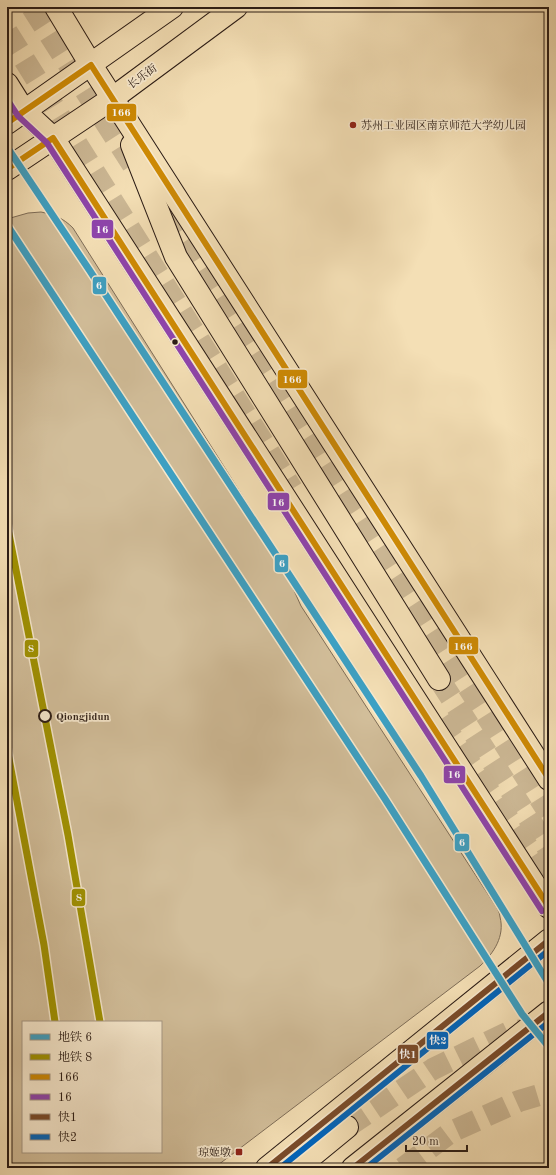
<svg xmlns="http://www.w3.org/2000/svg" width="556" height="1175" font-family="'Old Standard TT','Noto Serif SC',serif">
  <rect width="100%" height="100%" fill="#f4dfb5"/>
  <filter id="stains"><feTurbulence type="fractalNoise" baseFrequency=".005" numOctaves="4"/><feColorMatrix values="0 0 0 0 .2 0 0 0 0 .09 0 0 0 0 .02 0 0 0 .5 -.17"/></filter>
  <radialGradient id="worn" r=".72"><stop offset=".6" stop-color="#630" stop-opacity="0"/><stop offset="1" stop-color="#630" stop-opacity=".3"/></radialGradient>
  <path fill="#d2be9a" stroke="#7e6d58" fill-rule="evenodd" d="M 41,212 C 55,215 63,218 73,228 L 273,544 L 301,606 L 495,905 C 497,908 500,913 500,917 C 505,936 494,953 480,966 L 214,1168 L 7,1168 L 7,219 L 28,213 ZM 23,1022 L 161,1022 L 161,1152 L 23,1152 Z"/>
  <g fill="none" stroke-linecap="round" stroke-linejoin="round">
    <g stroke="#ccb895" stroke-width="22" stroke-dasharray="22 11" stroke-linecap="butt">
      <path d="M 32,7 L 138,173"/>
      <path d="M 7,32 L 292,489"/>
      <path d="M 165,215 L 549,813"/>
      <path d="M 439,679 L 549,850"/>
      <path d="M 440,720 L 549,878"/>
      <path d="M 347,1127 L 433,1069 L 509,1032 L 530,1029"/>
      <path d="M 403,1168 L 451,1132 L 519,1101 L 549,1092"/>
    </g>
    <g stroke="#2b1c15" stroke-width="24">
      <g id="major">
        <path d="M 56,7 L 91,65 L 549,779"/>
        <path d="M 7,84 L 24,111 L 53,138 L 549,907"/>
        <path d="M 7,123 L 172,7"/>
        <path d="M 132,145 L 176,257 L 439,679"/>
        <path d="M 7,169 L 113,98 L 236,7"/>
        <path d="M 267,1168 L 549,940"/>
        <path d="M 297,1168 L 347,1127"/>
        <path d="M 353,1168 L 549,1012"/>
      </g>
    </g>
    <use href="#major" stroke="#f4dfb5" stroke-width="22"/>
    <g stroke="#f8eacf" stroke-width="9">
      <g id="bus-1">
        <path d="M 7,123 L 91,65 L 549,779"/>
        <path d="M 7,169 L 53,138 L 549,907"/>
      </g>
    </g>
    <g stroke="#f8eacf" stroke-width="9">
      <path id="bus-2" d="M 7,99 L 18,116 L 47,143 L 542,911"/>
    </g>
    <g stroke="#f8eacf" stroke-width="9">
      <g id="bus-3">
        <path d="M 267,1168 L 549,940"/>
        <path d="M 353,1168 L 549,1012"/>
      </g>
    </g>
    <g stroke="#f8eacf" stroke-width="9">
      <g id="bus-4">
        <path d="M 280,1168 L 549,950"/>
        <path d="M 366,1168 L 549,1022"/>
      </g>
    </g>
    <use href="#bus-1" stroke="#ce8a04" stroke-width="6"/>
    <use href="#bus-2" stroke="#8e44ad" stroke-width="6"/>
    <use href="#bus-3" stroke="#7a4b2a" stroke-width="6"/>
    <use href="#bus-4" stroke="#0065bd" stroke-width="6"/>
    <g stroke="#f8eacf" stroke-width="10">
      <g id="metro-1">
        <path d="M 7,147 L 90,271 L 421,776 L 549,984"/>
        <path d="M 7,225 L 385,799 L 522,1014 L 549,1047"/>
      </g>
    </g>
    <g stroke="#f8eacf" stroke-width="10">
      <g id="metro-2">
        <path d="M 7,524 L 68,835 L 100,1022"/>
        <path d="M 7,748 L 44,945 L 55,1022"/>
      </g>
    </g>
    <use href="#metro-1" stroke="#3ca1c5" stroke-width="7"/>
    <use href="#metro-2" stroke="#a09200" stroke-width="7"/>
  </g>
  <g fill="#8f2418" stroke="#f8eacf" stroke-width="1.5">
    <circle cx="353" cy="125" r="4"/>
    <rect x="235" y="1148" width="8" height="8" rx="2"/>
  </g>
  <circle fill="#2b1c15" stroke="#f8eacf" stroke-width="1.5" cx="175" cy="342" r="3.5"/>
  <circle fill="#f8eacf" stroke="#2b1c15" stroke-width="2" cx="45" cy="716" r="6"/>
  <g text-anchor="middle" stroke-width="3.5" stroke-linejoin="round" paint-order="stroke">
    <g font-size="11" fill="#2b1c15" stroke="#f8eacf">
      <text transform="translate(142 76) rotate(-36)" y="4">长乐街</text>
    </g>
    <g font-size="11" fill="#2b1c15" stroke="#f8eacf" text-anchor="start">
      <text x="361" y="129">苏州工业园区南京师范大学幼儿园</text>
      <text x="231" y="1156" text-anchor="end">琼姬墩</text>
    </g>
    <g font-size="11" font-weight="bold" fill="#2b1c15" stroke="#f8eacf" text-anchor="start">
      <text x="56" y="720">Qiongjidun</text>
    </g>
  </g>
  <g stroke="#f8eacf" stroke-width="1.5">
    <rect x="106" y="103" width="31" height="19" rx="4" fill="#ce8a04"/>
    <rect x="91" y="219" width="23" height="20" rx="4" fill="#8e44ad"/>
    <rect x="92" y="276" width="15" height="19" rx="4" fill="#3ca1c5"/>
    <rect x="277" y="369" width="31" height="20" rx="4" fill="#ce8a04"/>
    <rect x="267" y="492" width="23" height="19" rx="4" fill="#8e44ad"/>
    <rect x="274" y="554" width="15" height="19" rx="4" fill="#3ca1c5"/>
    <rect x="448" y="636" width="31" height="19" rx="4" fill="#ce8a04"/>
    <rect x="24" y="639" width="15" height="19" rx="4" fill="#a09200"/>
    <rect x="443" y="765" width="23" height="19" rx="4" fill="#8e44ad"/>
    <rect x="454" y="833" width="16" height="19" rx="4" fill="#3ca1c5"/>
    <rect x="71" y="888" width="15" height="19" rx="4" fill="#a09200"/>
    <rect x="426" y="1031" width="23" height="19" rx="4" fill="#0065bd"/>
    <rect x="397" y="1044" width="22" height="20" rx="4" fill="#7a4b2a"/>
  </g>
  <g font-size="11" text-anchor="middle" font-weight="bold" fill="#fff">
    <text x="121" y="116">166</text>
    <text x="102" y="233">16</text>
    <text x="99" y="289">6</text>
    <text x="292" y="383">166</text>
    <text x="278" y="506">16</text>
    <text x="282" y="567">6</text>
    <text x="463" y="650">166</text>
    <text x="31" y="652">8</text>
    <text x="454" y="778">16</text>
    <text x="462" y="846">6</text>
    <text x="79" y="901">8</text>
    <text x="438" y="1044">快2</text>
    <text x="408" y="1058">快1</text>
  </g>
  <rect width="556" height="1175" fill="none" stroke="#f4dfb5" stroke-width="24"/>
  <rect x="8" y="8" width="540" height="1159" fill="none" stroke="#2b1c15" stroke-width="2"/>
  <rect x="12" y="12" width="532" height="1151" fill="none" stroke="#2b1c15"/>
  <rect x="22" y="1021" width="140" height="132" fill="#f8eacf" stroke="#a69885"/>
  <rect x="30" y="1034" width="20" height="6" fill="#3ca1c5" stroke="#a69885"/>
  <text x="58" y="1041" font-size="12" fill="#2b1c15">地铁 6</text>
  <rect x="30" y="1054" width="20" height="6" fill="#a09200" stroke="#a69885"/>
  <text x="58" y="1061" font-size="12" fill="#2b1c15">地铁 8</text>
  <rect x="30" y="1074" width="20" height="6" fill="#ce8a04" stroke="#a69885"/>
  <text x="58" y="1081" font-size="12" fill="#2b1c15">166</text>
  <rect x="30" y="1094" width="20" height="6" fill="#8e44ad" stroke="#a69885"/>
  <text x="58" y="1101" font-size="12" fill="#2b1c15">16</text>
  <rect x="30" y="1114" width="20" height="6" fill="#7a4b2a" stroke="#a69885"/>
  <text x="58" y="1121" font-size="12" fill="#2b1c15">快1</text>
  <rect x="30" y="1134" width="20" height="6" fill="#0065bd" stroke="#a69885"/>
  <text x="58" y="1141" font-size="12" fill="#2b1c15">快2</text>
  <path d="M406 1145v6h61v-6" fill="none" stroke="#2b1c15" stroke-width="2"/>
  <text x="412" y="1145" font-size="12" fill="#2b1c15" stroke="#f8eacf" stroke-width="3" paint-order="stroke">20 m</text>
  <rect width="100%" height="100%" filter="url(#stains)"/>
  <rect width="100%" height="100%" fill="url(#worn)"/>
</svg>
